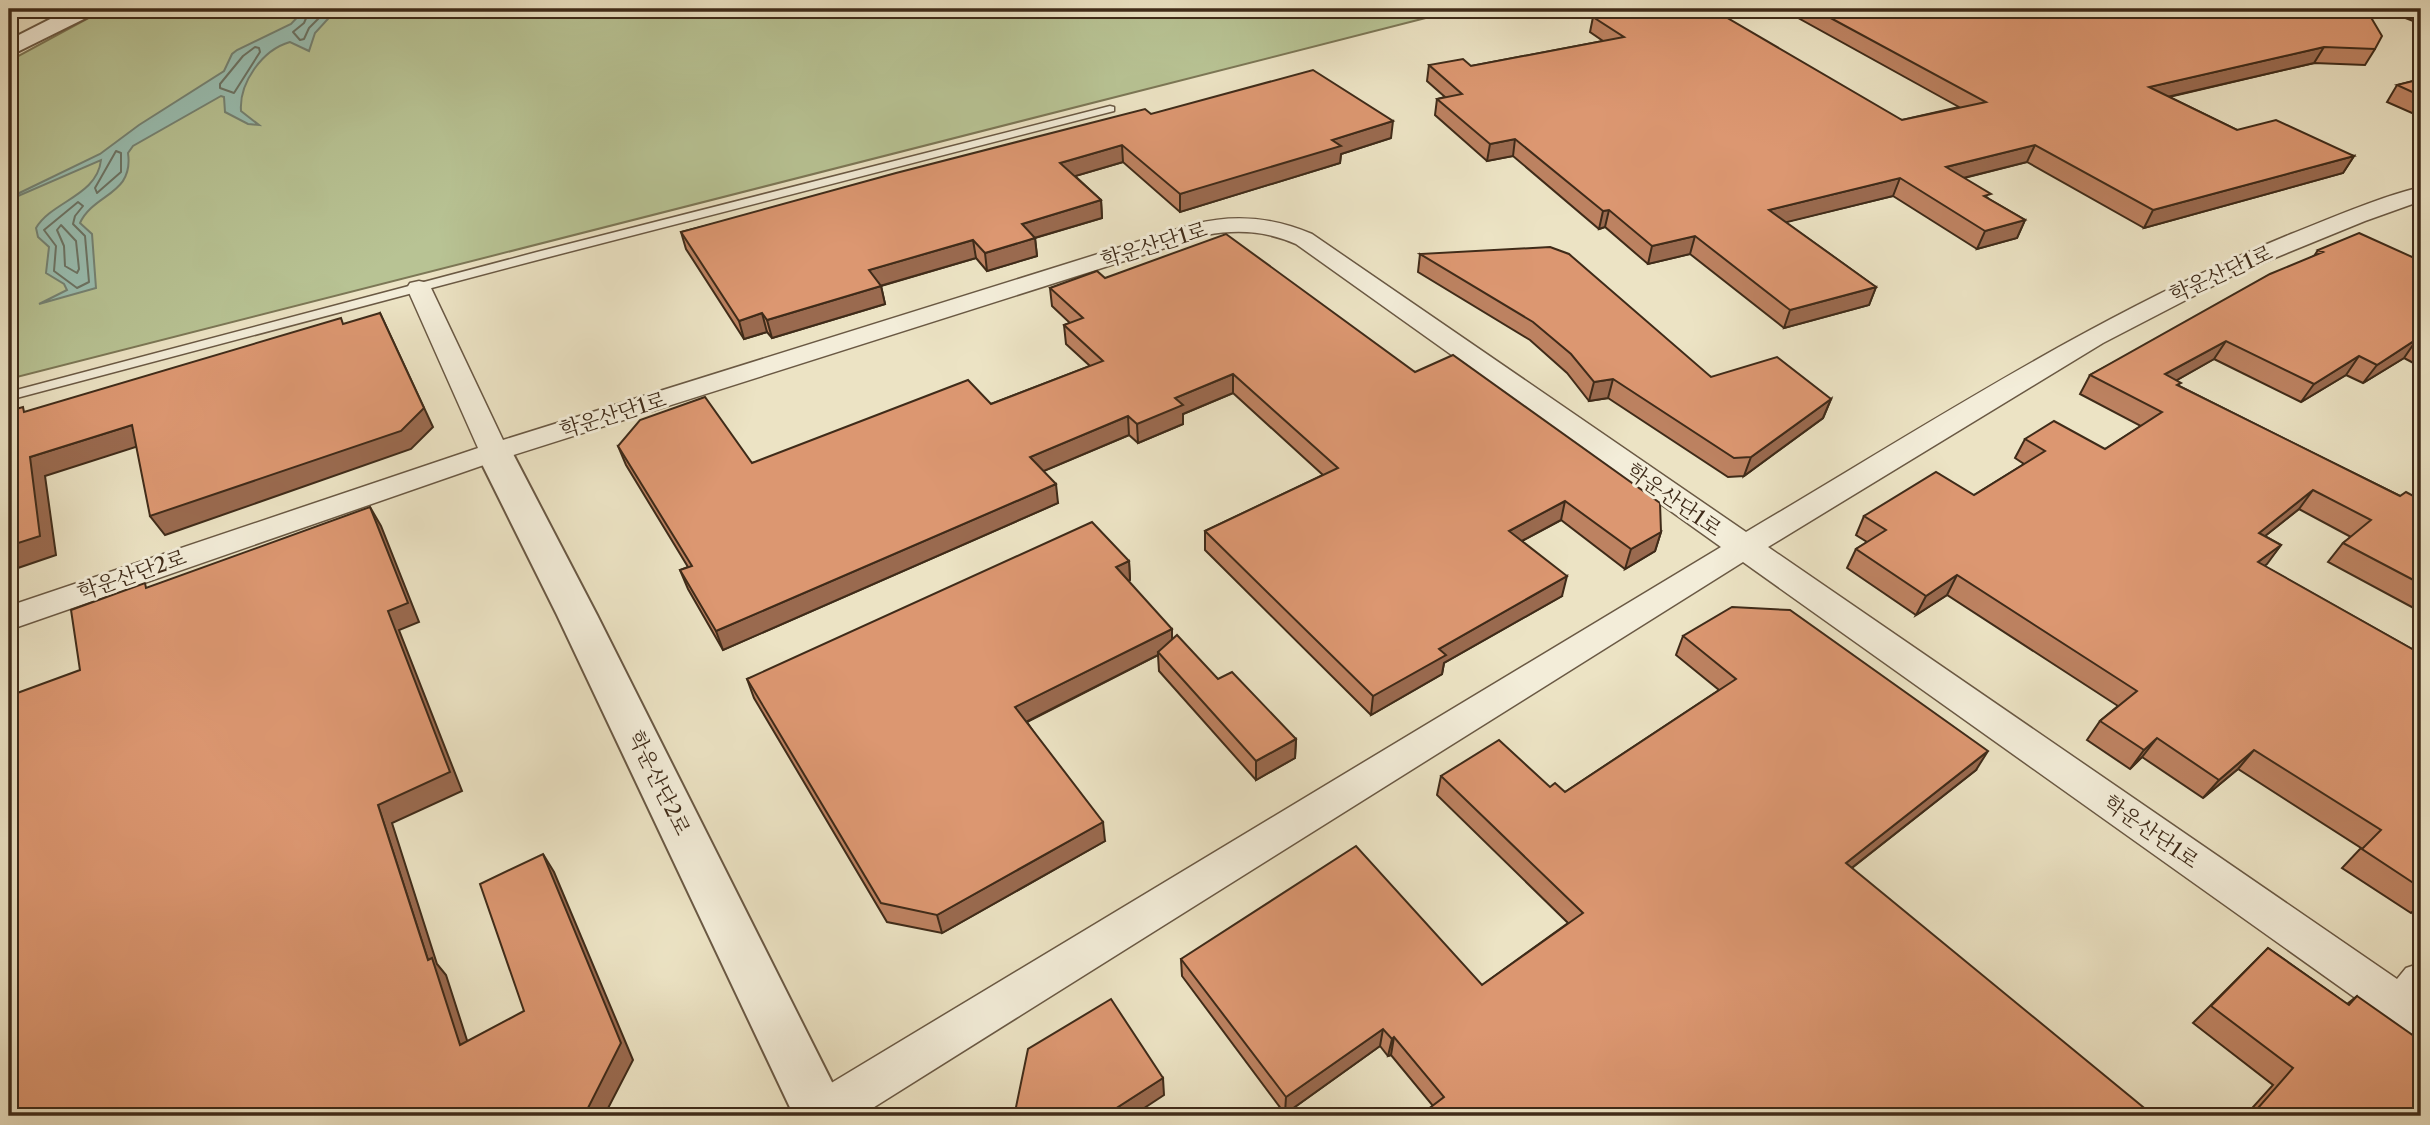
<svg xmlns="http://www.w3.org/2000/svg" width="2430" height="1125" font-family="'Libre Caslon Text','Noto Serif KR',serif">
  <rect width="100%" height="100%" fill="#ece3c4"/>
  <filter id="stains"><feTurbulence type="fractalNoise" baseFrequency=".00286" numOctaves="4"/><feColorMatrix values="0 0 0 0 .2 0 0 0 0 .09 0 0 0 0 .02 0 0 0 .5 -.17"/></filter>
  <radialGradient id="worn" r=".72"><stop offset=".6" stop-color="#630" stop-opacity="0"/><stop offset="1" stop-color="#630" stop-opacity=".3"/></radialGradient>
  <path fill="#b8c394" stroke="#7c7756" stroke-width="2" d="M 105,9 L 1461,9 L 9,379 L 9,61 Z"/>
  <path fill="#99beb1" stroke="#758374" stroke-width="2" d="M 305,9 L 337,9 L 315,33 L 309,51 L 290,42 C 262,50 239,83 241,111 L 259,125 L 248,124 L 225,112 L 224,97 L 221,96 L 133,146 L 128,153 C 134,195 94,193 80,223 L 92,234 L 96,288 L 39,304 L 67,290 L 64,284 L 46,273 L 49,247 L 38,237 L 36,228 C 52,201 97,196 101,160 L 9,200 L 9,198 L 100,154 L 139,125 L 224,71 L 232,54 L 237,50 L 291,24 Z"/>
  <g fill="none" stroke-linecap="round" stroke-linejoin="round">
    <g stroke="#6c7465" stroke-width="2">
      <path d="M 310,9 L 304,23 L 293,32 L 300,40 L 304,39 L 309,28 L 328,9"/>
      <path d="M 255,47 L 259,48 L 260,52 L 234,93 L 220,88 L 220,84 L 243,56 Z"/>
      <path d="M 116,151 L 121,153 L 121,172 L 97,193 L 95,188 Z"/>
      <path d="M 78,202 L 83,206 L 75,216 L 73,224 L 85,236 L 89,282 L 77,288 L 54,271 L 56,246 L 44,230 Z"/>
      <path d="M 61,225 L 76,241 L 79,269 L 77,273 L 65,266 L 64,246 L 57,230 Z"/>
    </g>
    <g stroke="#6a5944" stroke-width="3">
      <path id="service" d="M 1110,106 L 1114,107 L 1114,111 L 545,258 L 9,400 L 9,392 L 537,252 Z"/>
    </g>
    <g stroke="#6a5944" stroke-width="3">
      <path id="minor" d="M 2421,187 L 2421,201 L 2365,221 L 2238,273 L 2103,343 L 1768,547 L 2397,979 L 2406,968 L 2421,963 L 2421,1040 L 2406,1034 L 1743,562 L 860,1116 L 797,1116 L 803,1100 L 1721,547 L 1296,244 C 1266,231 1238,229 1206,235 L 504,458 L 9,630 L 9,606 L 478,448 L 407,288 L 410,283 L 419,281 L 428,283 L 431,288 L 503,440 L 1194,224 C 1235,214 1273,217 1312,234 L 1746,532 C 1924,427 2099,312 2291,234 C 2334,217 2377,198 2421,187 Z"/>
    </g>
    <g stroke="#6a5944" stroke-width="4">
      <g id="tertiary">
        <path d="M 70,9 L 97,9 L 94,14 L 9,56 L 9,40 Z"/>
        <path d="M 494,441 L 506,444 L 512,452 L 597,615 L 849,1116 L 794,1116 L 557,615 L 476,452 L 482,444 Z"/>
      </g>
    </g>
    <use href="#service" fill="#f3edd9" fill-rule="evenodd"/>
    <use href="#minor" fill="#f3edd9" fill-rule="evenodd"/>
    <use href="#tertiary" fill="#f3edd9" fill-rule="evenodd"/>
  </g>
  <g fill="#bd8261" stroke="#3f2b19" stroke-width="2">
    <path d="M 1782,9 L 2366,9 L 2375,49 L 2365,65 L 2314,63 L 2169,97 L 2237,130 L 2354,156 L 2343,173 L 2144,228 L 2027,162 L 1964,178 L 1989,199 L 2025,220 L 2017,238 L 1977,249 L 1893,196 L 1785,222 L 1876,287 L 1869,305 L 1784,328 L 1690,254 L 1648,264 L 1605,227 L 1599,229 L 1513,156 L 1487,161 L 1435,115 L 1437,99 L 1445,97 L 1427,81 L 1429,65 L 1471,66 L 1603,41 L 1590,32 L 1593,17 L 1902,120 L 1959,107 Z"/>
    <path d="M 2382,9 L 2421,9 L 2421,24 Z"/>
    <path d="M 2421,79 L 2421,117 L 2387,102 L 2397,85 Z"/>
    <path d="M 1151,114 L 1391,138 L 1341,154 L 1340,163 L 1180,212 L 1123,162 L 1075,176 L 1101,200 L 1102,218 L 1035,238 L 1037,256 L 987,271 L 976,258 L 881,286 L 885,304 L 772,338 L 767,332 L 744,339 L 686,249 L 681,232 Z"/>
    <path d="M 2318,250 L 2421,261 L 2421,367 L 2404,358 L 2363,383 L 2346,375 L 2301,402 L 2214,359 L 2177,380 L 2179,386 L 2400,496 L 2421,500 L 2421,612 L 2328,562 L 2343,543 L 2351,537 L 2299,509 L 2265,536 L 2281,545 L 2264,566 L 2421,654 L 2421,904 L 2411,913 L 2342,868 L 2361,848 L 2238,769 L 2203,798 L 2142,757 L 2130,769 L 2087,740 L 2100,721 L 2118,706 L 1947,595 L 1916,615 L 1847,568 L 1856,549 L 1867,542 L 1856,535 L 1864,516 L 1974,495 L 2024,464 L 2015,458 L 2025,439 L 2105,449 L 2141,426 L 2080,394 L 2090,375 L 2314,256 Z"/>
    <path d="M 1420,254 L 1711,377 L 1831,399 L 1823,418 L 1744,476 L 1728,477 L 1608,398 L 1589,401 L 1567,373 L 1530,340 L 1418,272 Z"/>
    <path d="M 1105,278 L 1415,372 L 1661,532 L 1655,551 L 1625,569 L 1561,520 L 1522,541 L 1562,596 L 1444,663 L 1442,674 L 1371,715 L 1205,550 L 1205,531 L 1323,475 L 1233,393 L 1183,414 L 1183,424 L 1138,443 L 1129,435 L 1043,471 L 1058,503 L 723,650 L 688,589 L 680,570 L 688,567 L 626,465 L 618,446 L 752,463 L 991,404 L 1090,366 L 1066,344 L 1064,325 L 1070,323 L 1052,306 L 1050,288 Z"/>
    <path d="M 1129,561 L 1130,580 L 1128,581 L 1172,639 L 1218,679 L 1296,739 L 1295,758 L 1256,780 L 1159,671 L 1158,655 L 1027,722 L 1105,841 L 942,933 L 887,922 L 754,698 L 747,679 Z"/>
    <path d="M 1683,636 L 1976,770 L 1852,868 L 1433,1106 L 1391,1055 L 1388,1056 L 1380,1046 L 1285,1114 L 1182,976 L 1181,959 L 1482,985 L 1568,923 L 1437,795 L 1441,776 L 1550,787 L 1565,792 L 1719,690 L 1676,655 Z"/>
    <path d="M 2268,948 L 2347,1004 L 2357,996 L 2421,1116 L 2245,1116 L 2273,1085 L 2193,1023 Z"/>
  </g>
  <g fill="#9a6a4f" stroke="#3f2b19" stroke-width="2">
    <path d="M 2324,47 L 2314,63 L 2141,103 L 2149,87 Z"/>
    <path d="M 1393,121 L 1391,138 L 1341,154 L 1340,163 L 1180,212 L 1180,194 L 1332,140 Z"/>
    <path d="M 1515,139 L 1513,156 L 1487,161 L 1490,144 Z"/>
    <path d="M 1122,145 L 1123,162 L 1062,180 L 1060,163 Z"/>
    <path d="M 2035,145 L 2027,162 L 1939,184 L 1946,167 Z"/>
    <path d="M 2354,156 L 2343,173 L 2144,228 L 2153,210 Z"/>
    <path d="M 1900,178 L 1893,196 L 1763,228 L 1769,210 Z"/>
    <path d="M 1101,200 L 1102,218 L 1024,241 L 1022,224 Z"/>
    <path d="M 1609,210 L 1605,227 L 1599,229 L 1603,211 Z"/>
    <path d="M 2025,220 L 2017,238 L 1977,249 L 1985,231 Z"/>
    <path d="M 1695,236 L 1690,254 L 1648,264 L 1652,246 Z"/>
    <path d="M 1035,238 L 1037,256 L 987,271 L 985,253 Z"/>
    <path d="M 973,240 L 976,258 L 873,288 L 869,270 Z"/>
    <path d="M 881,286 L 885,304 L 772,338 L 767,320 Z"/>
    <path d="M 1876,287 L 1869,305 L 1784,328 L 1790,310 Z"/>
    <path d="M 380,313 L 433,427 L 411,449 L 165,535 L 150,516 Z"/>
    <path d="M 762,313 L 767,332 L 744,339 L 739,321 Z"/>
    <path d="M 2417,339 L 2404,358 L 2363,383 L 2377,365 Z"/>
    <path d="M 2226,341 L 2214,359 L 2154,393 L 2165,374 Z"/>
    <path d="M 2359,356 L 2346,375 L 2301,402 L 2314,384 Z"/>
    <path d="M 1233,374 L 1233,393 L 1183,414 L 1183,424 L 1138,443 L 1137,424 L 1175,398 Z"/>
    <path d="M 1613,379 L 1608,398 L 1589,401 L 1594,382 Z"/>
    <path d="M 1831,399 L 1823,418 L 1744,476 L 1751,457 Z"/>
    <path d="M 1128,416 L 1129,435 L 1032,476 L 1030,457 Z"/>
    <path d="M 132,425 L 145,444 L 45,476 L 56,555 L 9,571 L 9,546 L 30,457 Z"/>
    <path d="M 1056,484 L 1058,503 L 723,650 L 716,631 Z"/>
    <path d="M 2313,490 L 2299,509 L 2245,552 L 2259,533 Z"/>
    <path d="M 1565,501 L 1561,520 L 1505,550 L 1509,531 Z"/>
    <path d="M 370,507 L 381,526 L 419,622 L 399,630 L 462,791 L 392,823 L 437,964 L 446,975 L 474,1062 L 460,1045 L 428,960 L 378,805 Z"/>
    <path d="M 1661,532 L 1655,551 L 1625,569 L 1631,549 Z"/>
    <path d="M 2281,545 L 2267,564 L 2244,582 L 2258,562 Z"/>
    <path d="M 1129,561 L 1130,580 L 1117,586 L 1116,567 Z"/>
    <path d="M 1957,575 L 1947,595 L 1916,615 L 1926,596 Z"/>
    <path d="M 1567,576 L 1562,596 L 1444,663 L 1442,674 L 1371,715 L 1373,696 L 1439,649 Z"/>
    <path d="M 1172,629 L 1172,648 L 1158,652 L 1158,655 L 1018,726 L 1015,707 Z"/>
    <path d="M 2157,738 L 2142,757 L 2130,769 L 2144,750 Z"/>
    <path d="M 1296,739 L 1295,758 L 1256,780 L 1256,761 Z"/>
    <path d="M 2254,750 L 2238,769 L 2203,798 L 2219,780 Z"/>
    <path d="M 1988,751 L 1976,770 L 1835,881 L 1846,863 Z"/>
    <path d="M 1103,822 L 1105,841 L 942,933 L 937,915 Z"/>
    <path d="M 543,854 L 554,872 L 633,1060 L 604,1116 L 573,1116 Z"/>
    <path d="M 1383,1029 L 1380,1046 L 1285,1114 L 1286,1097 Z"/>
    <path d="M 1394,1037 L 1391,1055 L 1388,1056 L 1392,1039 Z"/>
    <path d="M 1163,1078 L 1164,1095 L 1132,1116 L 1104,1116 Z"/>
  </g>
  <g fill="#dc9771" stroke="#3f2b19" stroke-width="2">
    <path d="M 1635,9 L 1712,9 L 1902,120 L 1986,102 L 1814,9 L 2366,9 L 2382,36 L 2375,49 L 2324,47 L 2149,87 L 2237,130 L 2276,120 L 2354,156 L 2153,210 L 2035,145 L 1946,167 L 1991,194 L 1984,196 L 2025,220 L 1985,231 L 1900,178 L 1769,210 L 1876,287 L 1790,310 L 1695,236 L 1652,246 L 1609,210 L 1603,211 L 1515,139 L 1490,144 L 1437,99 L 1462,94 L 1429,65 L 1463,59 L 1471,66 L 1624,37 L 1593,17 Z"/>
    <path d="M 1313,70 L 1393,121 L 1332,140 L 1341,146 L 1180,194 L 1122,145 L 1060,163 L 1101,200 L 1022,224 L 1035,238 L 985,253 L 973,240 L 869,270 L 881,286 L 767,320 L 762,313 L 739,321 L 681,232 L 896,173 L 1145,109 L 1151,114 Z"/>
    <path d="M 2421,79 L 2421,96 L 2397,85 Z"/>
    <path d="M 2359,233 L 2421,261 L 2421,341 L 2417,339 L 2377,365 L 2359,356 L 2314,384 L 2226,341 L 2165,374 L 2181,383 L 2177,385 L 2400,496 L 2406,492 L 2421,500 L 2421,584 L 2343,543 L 2371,520 L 2313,490 L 2259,533 L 2281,545 L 2258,562 L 2421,654 L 2421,888 L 2362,849 L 2381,830 L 2254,750 L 2219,780 L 2157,738 L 2144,750 L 2100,721 L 2137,691 L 1957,575 L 1926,596 L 1856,549 L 1886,530 L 1864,516 L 1936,472 L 1974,495 L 2045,451 L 2025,439 L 2054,421 L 2105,449 L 2162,412 L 2090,375 L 2270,274 L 2323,252 L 2318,250 Z"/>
    <path d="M 1226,234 L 1415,372 L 1453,355 L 1660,503 L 1661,532 L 1631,549 L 1565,501 L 1509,531 L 1567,576 L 1439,649 L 1446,655 L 1373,696 L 1205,531 L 1338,468 L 1233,374 L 1175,398 L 1183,405 L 1137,424 L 1128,416 L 1030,457 L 1056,484 L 716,631 L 680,570 L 692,566 L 618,446 L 640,420 L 705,397 L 752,463 L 968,380 L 991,404 L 1103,361 L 1064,325 L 1083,318 L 1050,288 L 1097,271 L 1105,278 Z"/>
    <path d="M 1550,247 L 1569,254 L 1711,377 L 1777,357 L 1831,399 L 1751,457 L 1734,458 L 1613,379 L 1594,382 L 1571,354 L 1533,322 L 1420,254 Z"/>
    <path d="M 380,313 L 424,408 L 401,431 L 150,516 L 132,425 L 30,457 L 40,536 L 9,546 L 9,411 L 23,407 L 24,412 L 341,318 L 343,324 Z"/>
    <path d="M 370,507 L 408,603 L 388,611 L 450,772 L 378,805 L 428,960 L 432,958 L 460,1045 L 524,1011 L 480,884 L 543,854 L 621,1043 L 588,1108 L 573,1116 L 9,1116 L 9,696 L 80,670 L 71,610 L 145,583 L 146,588 Z"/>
    <path d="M 1092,522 L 1129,561 L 1116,567 L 1172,629 L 1015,707 L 1103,822 L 937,915 L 881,903 L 747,679 Z"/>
    <path d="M 1732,607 L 1790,610 L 1988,751 L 1846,863 L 2154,1116 L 1419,1116 L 1444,1097 L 1394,1037 L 1392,1039 L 1383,1029 L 1286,1097 L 1181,959 L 1356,846 L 1482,985 L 1583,913 L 1441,776 L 1499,740 L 1550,787 L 1555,783 L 1565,792 L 1736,679 L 1683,636 Z"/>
    <path d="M 1177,635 L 1218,679 L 1232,672 L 1296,739 L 1256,761 L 1158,652 Z"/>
    <path d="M 2268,948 L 2349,1005 L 2357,996 L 2421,1041 L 2421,1116 L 2251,1116 L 2293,1068 L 2211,1006 Z"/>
    <path d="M 1111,999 L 1163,1078 L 1104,1116 L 1017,1116 L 1015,1112 L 1028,1049 Z"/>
  </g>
  <g text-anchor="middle" stroke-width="6" stroke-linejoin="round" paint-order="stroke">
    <g font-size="21" fill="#3f2b19" stroke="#f3edd9">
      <text transform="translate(1154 245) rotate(-17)" y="7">학운산단1로</text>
      <text transform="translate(2221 274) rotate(-24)" y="7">학운산단1로</text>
      <text transform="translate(613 415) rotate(-17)" y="7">학운산단1로</text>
      <text transform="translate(1674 500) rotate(35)" y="7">학운산단1로</text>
      <text transform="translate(132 575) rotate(-19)" y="7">학운산단2로</text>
      <text transform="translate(659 783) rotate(64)" y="7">학운산단2로</text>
      <text transform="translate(2151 832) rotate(35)" y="7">학운산단1로</text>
    </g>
  </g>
  <rect width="2430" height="1125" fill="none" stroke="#ece3c4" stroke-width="35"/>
  <rect x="10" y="10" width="2409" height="1104" fill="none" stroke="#3f2b19" stroke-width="3.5"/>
  <rect x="18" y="18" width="2395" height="1090" fill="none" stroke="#3f2b19" stroke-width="2"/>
  <rect width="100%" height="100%" filter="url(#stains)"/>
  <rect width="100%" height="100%" fill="url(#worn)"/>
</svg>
